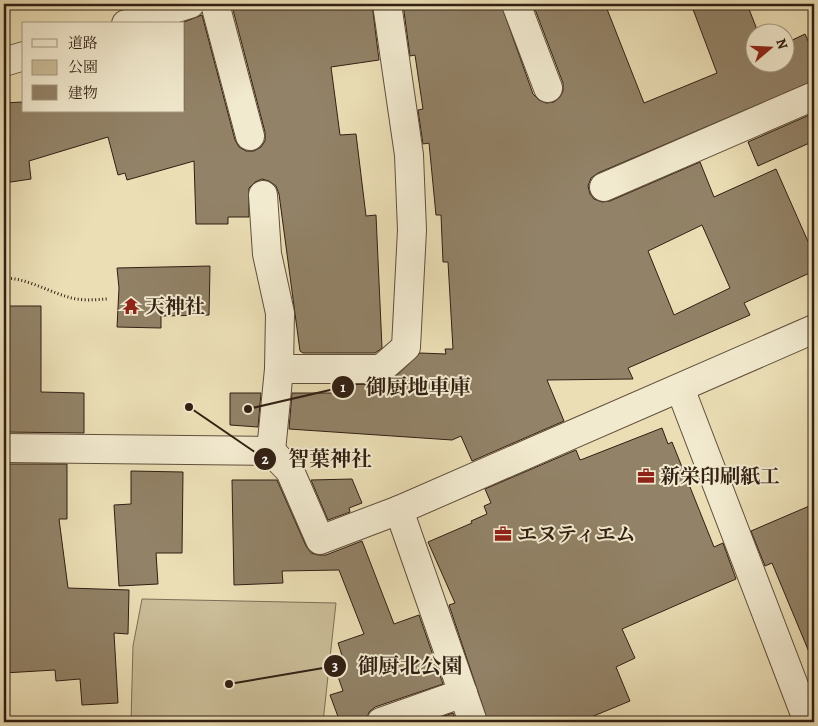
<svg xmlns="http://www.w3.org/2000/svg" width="818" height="726" font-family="Alegreya,'Noto Serif JP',serif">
  <rect width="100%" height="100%" fill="#ebdeb5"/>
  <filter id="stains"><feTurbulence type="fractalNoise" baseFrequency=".004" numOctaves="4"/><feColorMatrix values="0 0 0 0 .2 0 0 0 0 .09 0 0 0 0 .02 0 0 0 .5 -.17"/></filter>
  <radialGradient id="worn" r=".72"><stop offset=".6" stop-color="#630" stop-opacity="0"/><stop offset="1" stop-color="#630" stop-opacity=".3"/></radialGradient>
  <path fill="#cbbe99" stroke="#7e6e56" d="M 142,599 L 336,603 L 323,722 L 131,722 L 133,646 Z"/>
  <g fill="#928267" stroke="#311f13" fill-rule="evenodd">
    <path d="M 238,4 L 372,4 L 379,60 L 331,67 L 340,135 L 356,134 L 366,216 L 376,215 L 382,348 L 375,353 L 303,353 L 300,351 L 279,194 L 276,186 L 269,181 L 262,179 L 255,182 L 249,188 L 249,217 L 228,217 L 228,224 L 196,224 L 194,161 L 127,180 L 125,173 L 118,175 L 108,137 L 29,161 L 31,179 L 4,183 L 4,103 L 22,102 L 23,111 L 184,111 L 184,22 L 202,15 L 235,140 L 239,147 L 246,151 L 254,151 L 261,147 L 265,141 L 265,132 L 232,6 Z"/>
    <path d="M 403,4 L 501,4 L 533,94 L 539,100 L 546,103 L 554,102 L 560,97 L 563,91 L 563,83 L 533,4 L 605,4 L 644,103 L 717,73 L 691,4 L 747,4 L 756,27 L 756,62 L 786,62 L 786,43 L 805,34 L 814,54 L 814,81 L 598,173 L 591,178 L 588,186 L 590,194 L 594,199 L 602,202 L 610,201 L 700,162 L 714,197 L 776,169 L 814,255 L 814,271 L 744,303 L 750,315 L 628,368 L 633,379 L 547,380 L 564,421 L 472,461 L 461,436 L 452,440 L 289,429 L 292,393 L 342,393 L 333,385 L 382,384 L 391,381 L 420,353 L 446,354 L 445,349 L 453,349 L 448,262 L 443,262 L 441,215 L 436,215 L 429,143 L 423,144 L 418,110 L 423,109 L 415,55 L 410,56 ZM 702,225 L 730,288 L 674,315 L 648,251 Z"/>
    <path d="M 814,113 L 814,141 L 758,166 L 748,142 Z"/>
    <path d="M 210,266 L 209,315 L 161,316 L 161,328 L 117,327 L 119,288 L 117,268 Z"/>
    <path d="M 4,306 L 41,306 L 41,392 L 84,393 L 84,433 L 4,432 Z"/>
    <path d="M 230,393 L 261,393 L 258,427 L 230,425 Z"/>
    <path d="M 662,428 L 668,444 L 672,442 L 714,547 L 723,543 L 736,579 L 622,629 L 635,658 L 616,667 L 630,701 L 579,722 L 488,722 L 449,605 L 455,603 L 428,542 L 472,523 L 471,521 L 487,514 L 484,506 L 491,503 L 485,489 L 576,450 L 580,460 L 583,459 Z"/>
    <path d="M 4,464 L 67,464 L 67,519 L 59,519 L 68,588 L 129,590 L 128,634 L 114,633 L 118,703 L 82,705 L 80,679 L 56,681 L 55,670 L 4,673 Z"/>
    <path d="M 131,471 L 183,472 L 182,553 L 156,553 L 158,584 L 119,586 L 114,505 L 131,504 Z"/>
    <path d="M 352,479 L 362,503 L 349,508 L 350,512 L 328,520 L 311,480 Z"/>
    <path d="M 232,480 L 277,480 L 306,546 L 311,553 L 318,555 L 326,555 L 362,541 L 394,624 L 419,615 L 443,684 L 375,707 L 369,712 L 366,722 L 340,722 L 330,695 L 343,691 L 334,665 L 344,662 L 338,643 L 364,634 L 339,570 L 282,571 L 283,583 L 234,585 Z"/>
    <path d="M 814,504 L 814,664 L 772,563 L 765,566 L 751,531 Z"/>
    <path d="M 453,713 L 457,722 L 427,722 Z"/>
  </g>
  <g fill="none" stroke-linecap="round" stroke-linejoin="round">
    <g stroke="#604f3c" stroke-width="30">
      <g id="minor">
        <path d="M 215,4 L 250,136"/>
        <path d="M 516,4 L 548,88"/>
        <path d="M 126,24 L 190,4"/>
        <path d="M 4,62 L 24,56"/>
        <path d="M 604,187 L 814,96"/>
        <path d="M 263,195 L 267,254 L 280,313 L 279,369"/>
        <path d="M 680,388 L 808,722"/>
        <path d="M 4,448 L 271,451 L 290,471 L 320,540 L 399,510 L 814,329"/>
        <path d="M 271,451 L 279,369 L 381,369 L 406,347 L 412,230 L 409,155 L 387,4"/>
        <path d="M 399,510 L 473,722"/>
        <path d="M 381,722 L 463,693"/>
      </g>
    </g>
    <path stroke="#311f13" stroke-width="3" stroke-dasharray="1 2.5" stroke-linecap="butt" d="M 4,278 C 26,278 47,291 68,297 C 80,301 94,300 107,299"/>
    <use href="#minor" stroke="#f2eacf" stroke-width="28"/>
  </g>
  <defs>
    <g id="temple-bare" transform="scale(1.35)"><path d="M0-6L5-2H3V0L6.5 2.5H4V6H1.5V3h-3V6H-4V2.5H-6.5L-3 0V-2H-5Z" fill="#8f2418" stroke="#f2eacf" stroke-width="2.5" paint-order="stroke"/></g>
    <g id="office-bare" transform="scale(1.35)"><path d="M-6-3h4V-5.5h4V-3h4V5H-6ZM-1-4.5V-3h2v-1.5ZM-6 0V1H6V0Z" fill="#8f2418" stroke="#f2eacf" stroke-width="2.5" paint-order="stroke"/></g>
  </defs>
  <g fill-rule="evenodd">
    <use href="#temple-bare" x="131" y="306"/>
    <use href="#office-bare" x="646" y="476"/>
    <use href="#office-bare" x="503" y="534"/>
  </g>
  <g text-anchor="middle" stroke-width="4" stroke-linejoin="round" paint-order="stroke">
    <g font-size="20" font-weight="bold" fill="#311f13" stroke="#f2eacf" text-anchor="start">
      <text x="145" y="313">天神社</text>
      <text x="660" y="483">新栄印刷紙工</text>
      <text x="517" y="541">エヌティエム</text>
    </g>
  </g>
  <path fill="none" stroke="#311f13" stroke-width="2" d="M248 409L343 387M189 407L265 459M229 684L335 666"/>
  <g fill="#311f13" stroke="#f2eacf" stroke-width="2">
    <circle cx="248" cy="409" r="5"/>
    <circle cx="189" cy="407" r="5"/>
    <circle cx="229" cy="684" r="5"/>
    <circle cx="343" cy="387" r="12"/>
    <circle cx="265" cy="459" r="12"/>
    <circle cx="335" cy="666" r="12"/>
  </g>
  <g font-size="15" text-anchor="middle" font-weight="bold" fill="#fff">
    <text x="343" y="392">1</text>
    <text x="265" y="464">2</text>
    <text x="335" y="671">3</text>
  </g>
  <g font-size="21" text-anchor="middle" font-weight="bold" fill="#311f13" stroke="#f2eacf" stroke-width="4" stroke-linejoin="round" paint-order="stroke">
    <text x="418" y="394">御厨地車庫</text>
    <text x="330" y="466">智葉神社</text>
    <text x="410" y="673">御厨北公園</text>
  </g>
  <rect width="818" height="726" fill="none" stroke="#ebdeb5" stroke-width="20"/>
  <rect x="5" y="5" width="808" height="716" fill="none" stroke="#311f13" stroke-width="2.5"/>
  <rect x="10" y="10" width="798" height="706" fill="none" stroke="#311f13"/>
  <rect x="22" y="22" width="162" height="90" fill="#f2eacf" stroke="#a59984"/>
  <rect x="32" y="39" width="25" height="8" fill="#f2eacf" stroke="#a59984"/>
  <text x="68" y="48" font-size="15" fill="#311f13">道路</text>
  <rect x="32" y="60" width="25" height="15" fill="#cbbe99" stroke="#a59984"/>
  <text x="68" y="72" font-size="15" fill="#311f13">公園</text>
  <rect x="32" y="85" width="25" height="15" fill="#928267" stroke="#a59984"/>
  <text x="68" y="98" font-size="15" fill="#311f13">建物</text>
  <g transform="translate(770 48) rotate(71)"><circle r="24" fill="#f2eacf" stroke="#a59984"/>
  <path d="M0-4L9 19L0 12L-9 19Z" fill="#8f2418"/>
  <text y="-8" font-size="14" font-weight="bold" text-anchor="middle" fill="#311f13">N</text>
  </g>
  <rect width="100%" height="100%" filter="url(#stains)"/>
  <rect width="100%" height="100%" fill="url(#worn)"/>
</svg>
